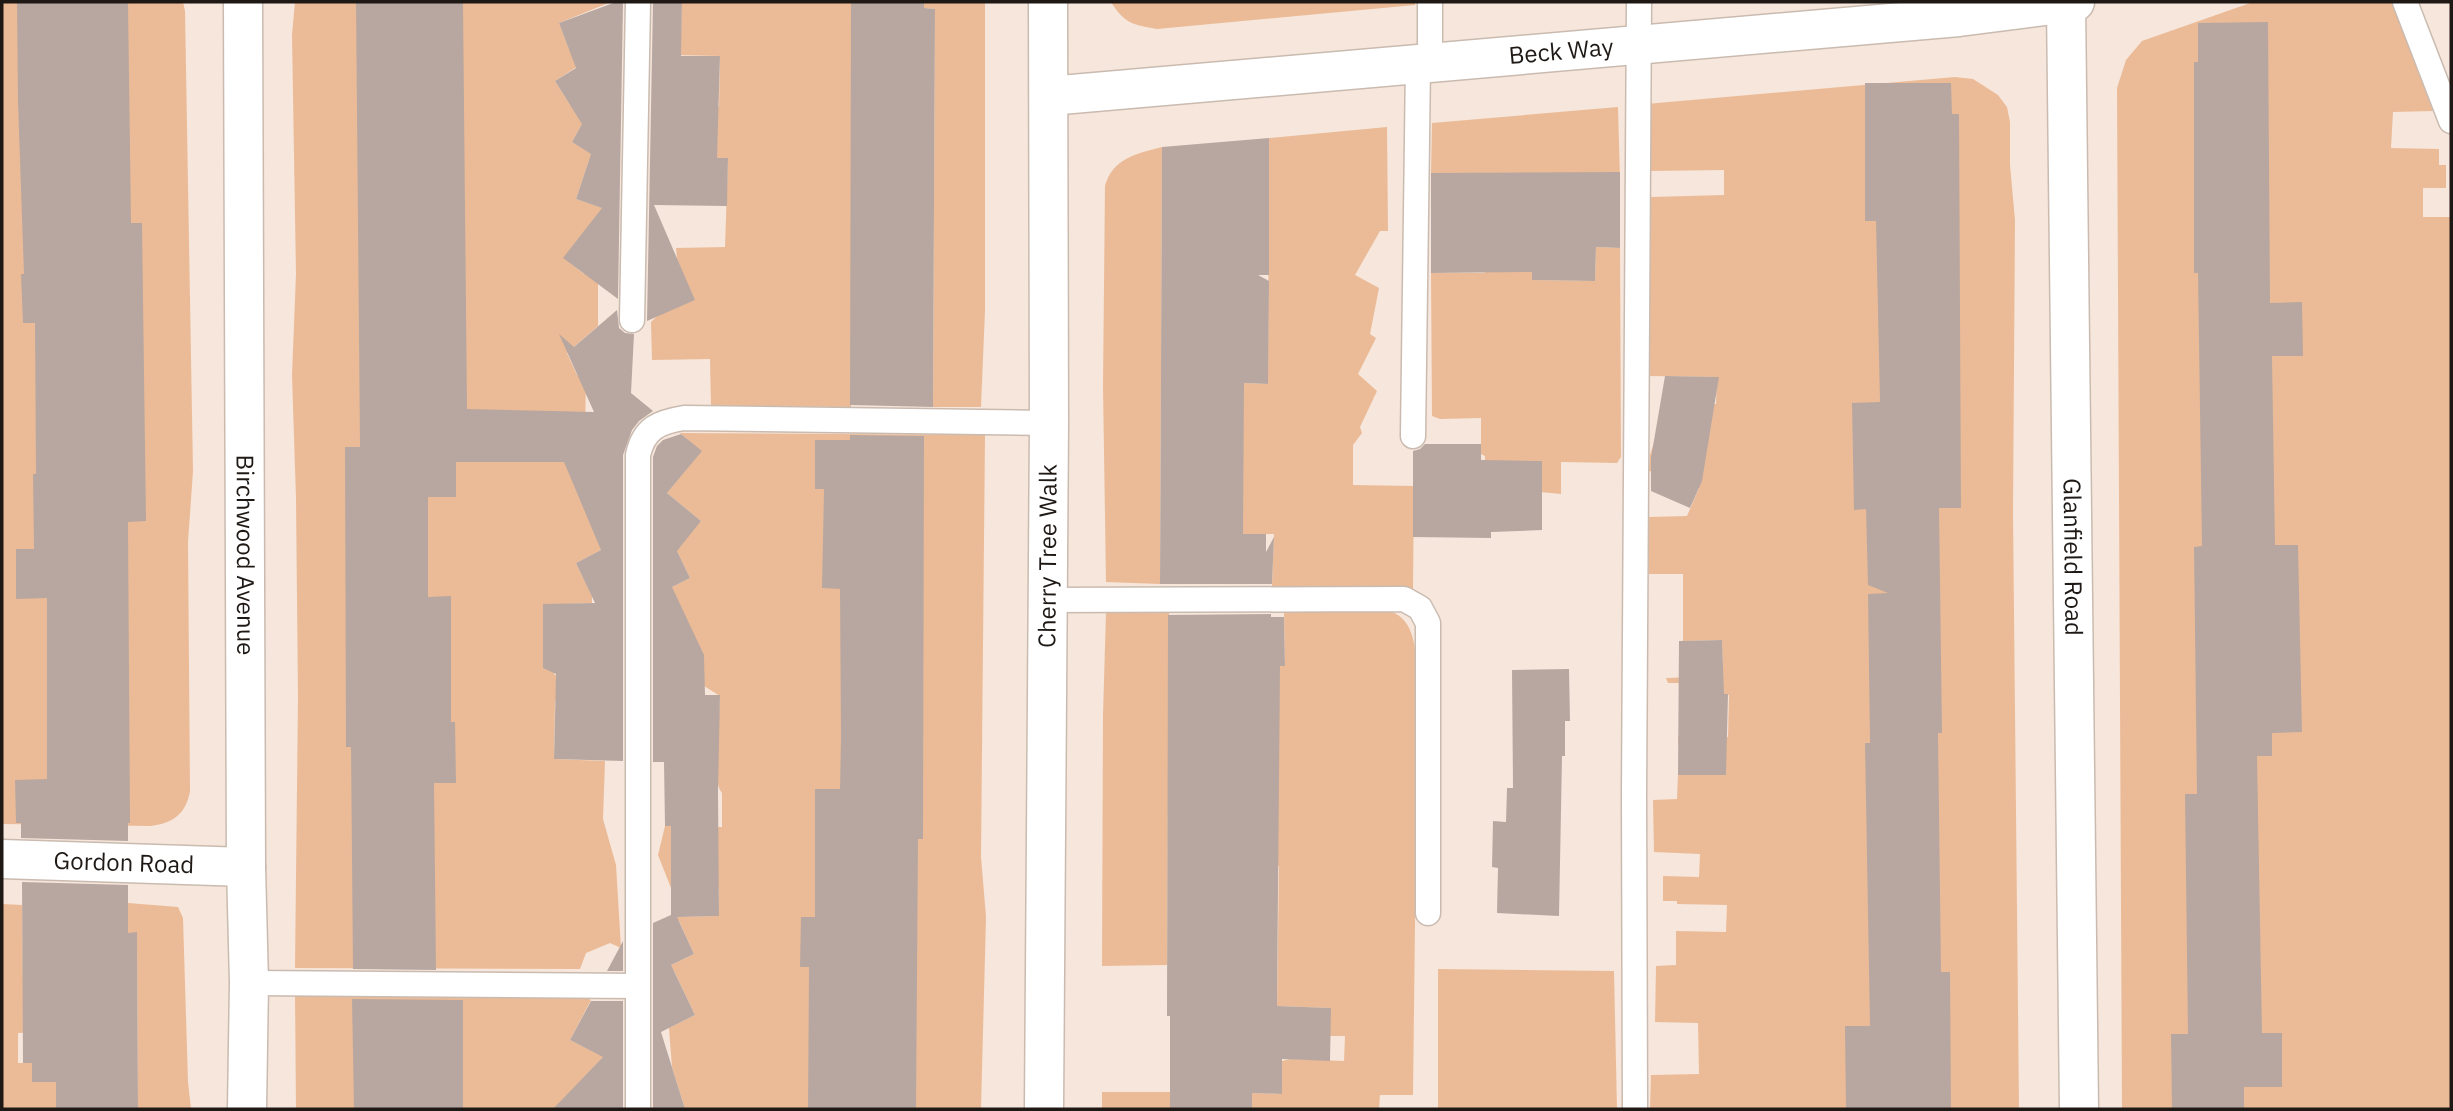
<svg xmlns="http://www.w3.org/2000/svg" width="2453" height="1111" font-family="'IBM Plex Sans',sans-serif">
  <rect width="100%" height="100%" fill="#f6e6db"/>
  <g fill="#ebbb97">
    <path d="M 2,2 L 183,2 L 185,11 L 193,471 L 188,542 L 190,791 C 186,814 173,823 151,826 L 2,824 Z"/>
    <path d="M 295,2 L 611,2 L 559,23 L 569,49 L 594,41 L 598,53 L 555,81 L 570,105 L 595,102 L 572,142 L 595,156 L 589,160 L 576,199 L 603,208 L 564,258 L 584,274 L 598,273 L 598,326 L 567,353 L 577,375 L 586,381 L 585,431 L 601,550 L 576,563 L 592,596 L 592,603 L 543,605 L 543,644 L 566,645 L 566,650 L 554,674 L 582,695 L 555,701 L 554,759 L 605,761 L 603,819 L 616,865 L 621,948 L 610,943 L 586,953 L 580,969 L 295,968 L 298,697 L 296,498 L 292,375 L 296,274 L 292,35 Z"/>
    <path d="M 682,2 L 851,2 L 851,407 L 711,406 L 710,359 L 652,360 L 651,322 L 658,315 L 694,300 L 677,259 L 676,248 L 725,247 L 728,159 L 684,158 L 688,107 L 719,107 L 720,56 L 672,55 L 681,32 Z"/>
    <path d="M 924,2 L 985,2 L 985,310 L 981,407 L 933,407 L 935,9 L 924,8 Z"/>
    <path d="M 1111,2 L 1415,2 L 1415,5 L 1157,29 C 1133,25 1124,23 1111,2 Z"/>
    <path d="M 2253,2 L 2392,2 L 2433,111 L 2393,112 L 2391,148 L 2439,149 L 2439,165 L 2446,165 L 2446,188 L 2423,188 L 2423,217 L 2451,217 L 2451,1109 L 2122,1109 L 2117,88 L 2126,60 L 2142,41 Z"/>
    <path d="M 1955,77 L 1973,79 L 1998,95 L 2007,107 L 2010,122 L 2010,165 L 2015,220 L 2013,513 L 2019,1109 L 1650,1109 L 1651,1075 L 1699,1074 L 1698,1023 L 1655,1022 L 1656,966 L 1676,965 L 1676,931 L 1726,932 L 1727,905 L 1677,904 L 1677,901 L 1663,901 L 1663,876 L 1699,877 L 1700,854 L 1654,852 L 1653,800 L 1677,799 L 1678,775 L 1726,775 L 1726,744 L 1678,744 L 1678,736 L 1728,737 L 1729,695 L 1679,693 L 1679,683 L 1668,683 L 1666,678 L 1723,676 L 1722,640 L 1683,641 L 1683,574 L 1649,574 L 1649,517 L 1687,516 L 1699,488 L 1668,475 L 1649,471 L 1650,455 L 1667,404 L 1716,404 L 1717,377 L 1648,376 L 1651,197 L 1724,195 L 1724,170 L 1650,171 L 1646,104 Z"/>
    <path d="M 1618,107 L 1620,180 L 1586,179 L 1533,173 L 1431,173 L 1432,123 Z"/>
    <path d="M 1387,127 L 1388,231 L 1380,231 L 1355,275 L 1379,288 L 1370,334 L 1376,338 L 1358,374 L 1377,391 L 1360,427 L 1362,433 L 1353,445 L 1353,485 L 1414,486 L 1413,589 L 1272,586 L 1274,534 L 1243,534 L 1243,383 L 1268,384 L 1269,138 Z"/>
    <path d="M 1162,147 L 1160,584 L 1106,582 L 1103,386 L 1105,186 C 1113,158 1136,154 1162,147 Z"/>
    <path d="M 1532,245 L 1533,280 L 1595,281 L 1596,247 L 1620,248 L 1621,457 L 1617,463 L 1561,462 L 1561,494 L 1485,487 L 1485,456 L 1481,454 L 1481,418 L 1440,419 L 1432,416 L 1431,273 L 1484,273 Z"/>
    <path d="M 680,433 L 985,435 L 981,857 L 986,917 L 981,1109 L 685,1109 L 672,1067 L 669,1028 L 695,1015 L 674,971 L 669,966 L 694,954 L 679,921 L 671,917 L 719,916 L 719,888 L 671,888 L 658,855 L 665,826 L 722,827 L 722,793 C 710,779 720,717 720,696 L 704,686 L 668,589 L 690,578 L 676,549 L 701,521 L 667,493 L 701,451 Z"/>
    <path d="M 1106,612 L 1169,612 L 1167,965 L 1102,966 L 1103,715 Z"/>
    <path d="M 1284,612 L 1392,612 C 1414,621 1414,645 1418,666 L 1413,1095 L 1380,1095 L 1379,1109 L 1252,1109 L 1252,1093 L 1281,1094 L 1282,1061 L 1290,1059 L 1344,1061 L 1345,1036 L 1330,1036 L 1330,1008 L 1277,1006 L 1279,866 L 1250,866 L 1250,666 L 1285,666 Z"/>
    <path d="M 128,903 L 178,907 L 183,918 L 188,1082 L 191,1109 L 138,1109 L 137,933 L 128,933 Z"/>
    <path d="M 2,904 L 22,905 L 23,982 L 55,1032 L 18,1033 L 18,1063 L 32,1063 L 33,1082 L 56,1082 L 56,1109 L 2,1109 Z"/>
    <path d="M 1438,969 L 1614,971 L 1617,1109 L 1438,1109 Z"/>
    <path d="M 295,993 L 579,994 L 591,1000 L 570,1040 L 600,1055 L 606,1054 L 572,1090 L 591,1109 L 296,1109 Z"/>
    <rect x="1102" y="1092" width="68" height="17"/>
  </g>
  <g fill="#b8a7a0">
    <path d="M 128,2 L 131,223 L 142,223 L 146,521 L 128,522 L 130,823 L 128,823 L 128,841 L 21,838 L 21,823 L 16,823 L 15,780 L 47,779 L 47,598 L 16,599 L 16,549 L 34,549 L 33,474 L 36,474 L 35,323 L 23,323 L 21,274 L 24,274 L 18,102 L 17,3 Z"/>
    <path d="M 356,2 L 463,2 L 467,409 L 594,412 L 559,334 L 574,347 L 617,310 L 619,328 L 625,333 L 634,334 L 631,393 L 653,411 L 639,421 L 632,430 L 623,455 L 623,761 L 554,759 L 556,674 L 543,668 L 543,604 L 595,603 L 576,563 L 601,550 L 564,462 L 456,462 L 456,497 L 428,497 L 428,597 L 451,596 L 451,722 L 455,722 L 456,783 L 434,783 L 436,970 L 353,969 L 351,747 L 346,747 L 345,447 L 360,447 Z"/>
    <path d="M 616,2 L 623,2 L 618,299 L 563,258 L 602,208 L 576,199 L 591,154 L 572,142 L 582,124 L 555,81 L 576,68 L 559,23 Z"/>
    <path d="M 653,2 L 682,2 L 681,56 L 720,56 L 717,158 L 728,158 L 727,206 L 654,205 L 695,300 L 647,321 Z"/>
    <path d="M 851,2 L 924,2 L 924,8 L 935,9 L 933,407 L 850,405 Z"/>
    <path d="M 2268,22 L 2270,303 L 2302,302 L 2303,356 L 2272,356 L 2275,545 L 2298,545 L 2302,732 L 2272,733 L 2272,756 L 2257,756 L 2262,1033 L 2282,1033 L 2282,1087 L 2244,1087 L 2244,1109 L 2172,1109 L 2171,1034 L 2188,1034 L 2185,794 L 2197,794 L 2194,547 L 2202,546 L 2198,273 L 2194,273 L 2194,62 L 2198,62 L 2198,23 Z"/>
    <path d="M 1865,83 L 1951,83 L 1952,114 L 1959,114 L 1961,508 L 1939,508 L 1942,733 L 1938,733 L 1941,972 L 1950,972 L 1951,1109 L 1846,1109 L 1845,1026 L 1870,1026 L 1865,743 L 1870,743 L 1868,594 L 1888,593 L 1868,585 L 1866,509 L 1854,510 L 1852,403 L 1880,402 L 1876,221 L 1865,221 Z"/>
    <path d="M 1269,138 L 1269,275 L 1258,275 L 1269,281 L 1268,384 L 1244,383 L 1243,534 L 1266,534 L 1266,552 L 1274,537 L 1272,584 L 1160,584 L 1162,147 Z"/>
    <path d="M 1620,172 L 1620,248 L 1596,247 L 1595,281 L 1532,280 L 1532,272 L 1431,273 L 1431,173 Z"/>
    <path d="M 1665,376 L 1719,377 L 1702,481 L 1690,508 L 1651,491 L 1651,458 Z"/>
    <path d="M 681,434 L 702,451 L 667,493 L 701,521 L 677,551 L 690,578 L 672,587 L 704,655 L 705,695 L 720,695 L 718,793 L 719,916 L 677,917 L 694,954 L 671,965 L 695,1015 L 661,1032 L 685,1109 L 653,1109 L 653,923 L 671,915 L 671,826 L 665,826 L 664,762 L 653,762 L 653,457 L 657,446 L 663,440 Z"/>
    <path d="M 850,435 L 924,436 L 923,839 L 918,839 L 916,1109 L 808,1109 L 809,967 L 800,967 L 801,917 L 815,917 L 815,789 L 840,789 L 841,739 L 840,589 L 822,588 L 824,489 L 815,489 L 815,440 L 850,440 Z"/>
    <path d="M 1425,444 L 1481,444 L 1481,460 L 1542,461 L 1542,530 L 1491,532 L 1491,538 L 1413,537 L 1413,451 L 1420,449 Z"/>
    <path d="M 1271,614 L 1271,617 L 1284,617 L 1285,666 L 1280,666 L 1277,1006 L 1331,1008 L 1330,1061 L 1282,1059 L 1282,1094 L 1252,1093 L 1252,1109 L 1170,1109 L 1170,1016 L 1167,1016 L 1168,615 Z"/>
    <path d="M 1722,640 L 1724,694 L 1728,694 L 1726,775 L 1678,775 L 1679,641 Z"/>
    <path d="M 1569,669 L 1570,721 L 1565,721 L 1565,756 L 1562,756 L 1559,916 L 1497,913 L 1498,868 L 1492,867 L 1493,821 L 1506,822 L 1507,788 L 1513,788 L 1512,670 Z"/>
    <path d="M 22,882 L 128,885 L 128,933 L 137,932 L 138,1109 L 56,1109 L 56,1082 L 32,1082 L 32,1063 L 23,1063 Z"/>
    <path d="M 623,941 L 623,971 L 607,971 Z"/>
    <path d="M 352,999 L 463,1000 L 463,1109 L 354,1109 Z"/>
    <path d="M 591,1001 L 623,1001 L 623,1109 L 553,1109 L 603,1057 L 570,1040 Z"/>
  </g>
  <g fill="none" stroke-linecap="round" stroke-linejoin="round">
    <g stroke="#cabbb0" stroke-width="27">
      <g id="lane">
        <path d="M 2405,2 L 2451,121"/>
        <path d="M 1430,63 L 1430,2"/>
        <path d="M 632,320 L 638,2"/>
        <path d="M 1413,436 L 1418,64"/>
        <path d="M 1047,600 L 1404,599 L 1420,608 L 1428,623 L 1428,913"/>
        <path d="M 249,983 L 637,986"/>
        <path d="M 638,1109 L 638,455 C 644,428 659,422 684,418 L 1049,423"/>
        <path d="M 1635,1109 L 1634,795 L 1639,2"/>
      </g>
    </g>
    <g stroke="#cabbb0" stroke-width="41">
      <g id="street">
        <path id="s1" d="M 243,2 L 246,867 L 249,983 L 247,1109"/>
        <path id="s2" d="M 2066,4 L 2079,1109"/>
        <path id="s3" d="M 1049,96 L 1959,17 L 2075,2"/>
        <path id="s4" d="M 2,859 L 246,867"/>
        <path id="s5" d="M 1044,1109 L 1049,423 L 1048,2"/>
      </g>
    </g>
    <use href="#lane" stroke="#fff" stroke-width="24"/>
    <use href="#street" stroke="#fff" stroke-width="38"/>
  </g>
  <g text-anchor="middle" stroke-width="7" stroke-linejoin="round" paint-order="stroke">
    <g font-size="24" fill="#1f1916" stroke="#fef5ee">
      <text dy="8" stroke="none"><textPath href="#s3" startOffset="514">Beck Way</textPath></text>
      <text dy="8" stroke="none"><textPath href="#s5" startOffset="553">Cherry Tree Walk</textPath></text>
      <text dy="8" stroke="none"><textPath href="#s1" startOffset="553">Birchwood Avenue</textPath></text>
      <text dy="8" stroke="none"><textPath href="#s2" startOffset="553">Glanfield Road</textPath></text>
      <text dy="8" stroke="none"><textPath href="#s4" startOffset="122">Gordon Road</textPath></text>
    </g>
  </g>
  <rect width="2453" height="1111" fill="none" stroke="#1f1916" stroke-width="7"/>
</svg>
